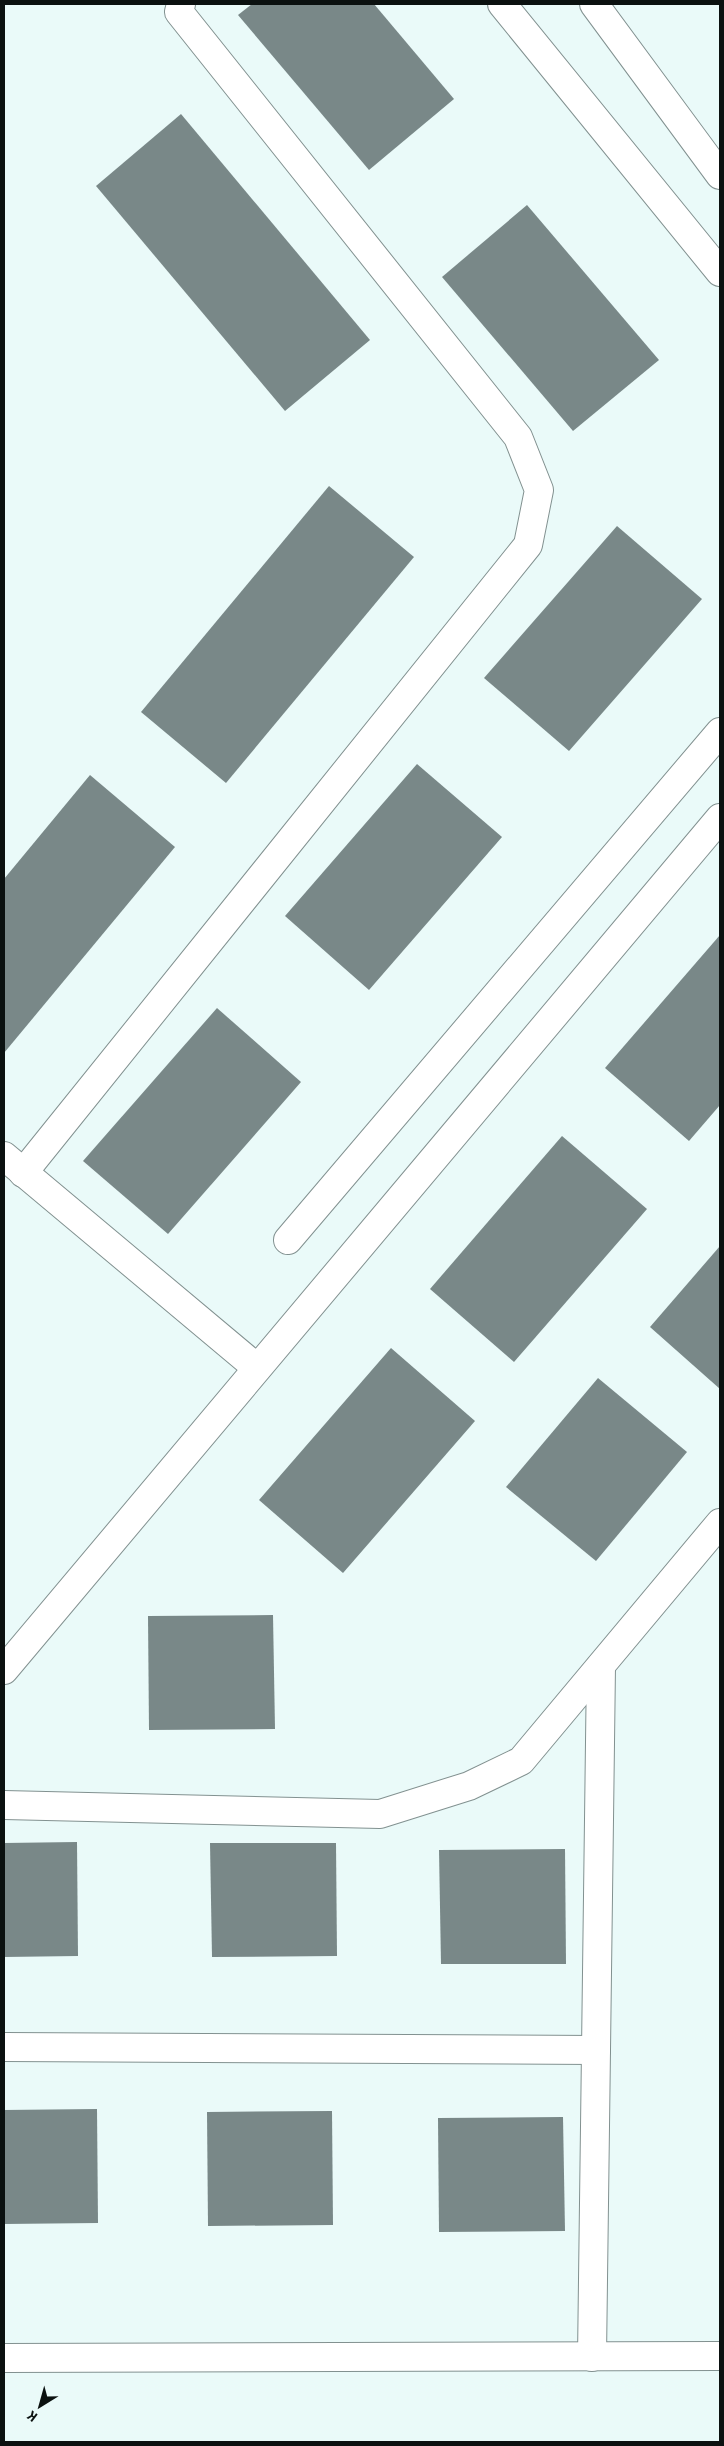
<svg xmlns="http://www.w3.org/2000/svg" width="724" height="2446" font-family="'Titillium Web',sans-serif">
  <rect width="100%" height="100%" fill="#eafaf9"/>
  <g fill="#798888">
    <path d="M 252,4 L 374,4 L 454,99 L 369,170 L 238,15 Z"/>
    <path d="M 181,114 L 370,340 L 285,411 L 96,186 Z"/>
    <path d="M 527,205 L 659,360 L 573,431 L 442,277 Z"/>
    <path d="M 329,486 L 414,557 L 226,783 L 141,712 Z"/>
    <path d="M 617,526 L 702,599 L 569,751 L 484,678 Z"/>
    <path d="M 417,764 L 502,837 L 369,990 L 285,916 Z"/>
    <path d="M 90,775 L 175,847 L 4,1053 L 4,879 Z"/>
    <path d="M 720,935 L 720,1105 L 689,1141 L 605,1068 Z"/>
    <path d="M 217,1008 L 301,1082 L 168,1234 L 83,1161 Z"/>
    <path d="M 562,1136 L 647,1209 L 514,1362 L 430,1289 Z"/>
    <path d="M 720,1246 L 720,1389 L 650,1327 Z"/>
    <path d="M 391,1348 L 475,1421 L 343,1573 L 259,1500 Z"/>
    <path d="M 598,1378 L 687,1452 L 596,1561 L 506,1487 Z"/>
    <path d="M 273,1615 L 275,1729 L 149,1730 L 148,1616 Z"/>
    <path d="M 77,1842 L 78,1956 L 4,1957 L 4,1843 Z"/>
    <path d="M 210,1843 L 336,1843 L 337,1956 L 212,1957 Z"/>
    <path d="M 565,1849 L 566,1964 L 441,1964 L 439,1850 Z"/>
    <path d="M 97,2109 L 98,2223 L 4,2224 L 4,2110 Z"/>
    <path d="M 332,2111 L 333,2225 L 208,2226 L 207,2112 Z"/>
    <path d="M 563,2117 L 565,2231 L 439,2232 L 438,2118 Z"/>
  </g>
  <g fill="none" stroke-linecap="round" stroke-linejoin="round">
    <g stroke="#829190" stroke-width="30">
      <g id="minor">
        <path d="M 502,4 L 720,272"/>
        <path d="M 594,4 L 720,175"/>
        <path d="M 4,1156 L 257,1368"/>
        <path d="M 23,1173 L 528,545 L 539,490 L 518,437 L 179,12 L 181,4"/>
        <path d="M 288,1240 L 720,732"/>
        <path d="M 4,1670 L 720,818"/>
        <path d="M 4,1805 L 380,1814 L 469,1786 L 521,1761 L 720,1523"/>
        <path d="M 4,2047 L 596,2050"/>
        <path d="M 592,2357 L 601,1666"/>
        <path d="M 4,2358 L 720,2356"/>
      </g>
    </g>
    <use href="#minor" stroke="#fff" stroke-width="28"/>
  </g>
  <rect width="724" height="2446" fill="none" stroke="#0b1110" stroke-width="10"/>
  <g transform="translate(40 2406) rotate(217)" stroke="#eafaf9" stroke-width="4" paint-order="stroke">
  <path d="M0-4L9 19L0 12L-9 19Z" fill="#0b1110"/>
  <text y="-8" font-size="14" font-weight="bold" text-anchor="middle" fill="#0b1110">K</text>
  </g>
</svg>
